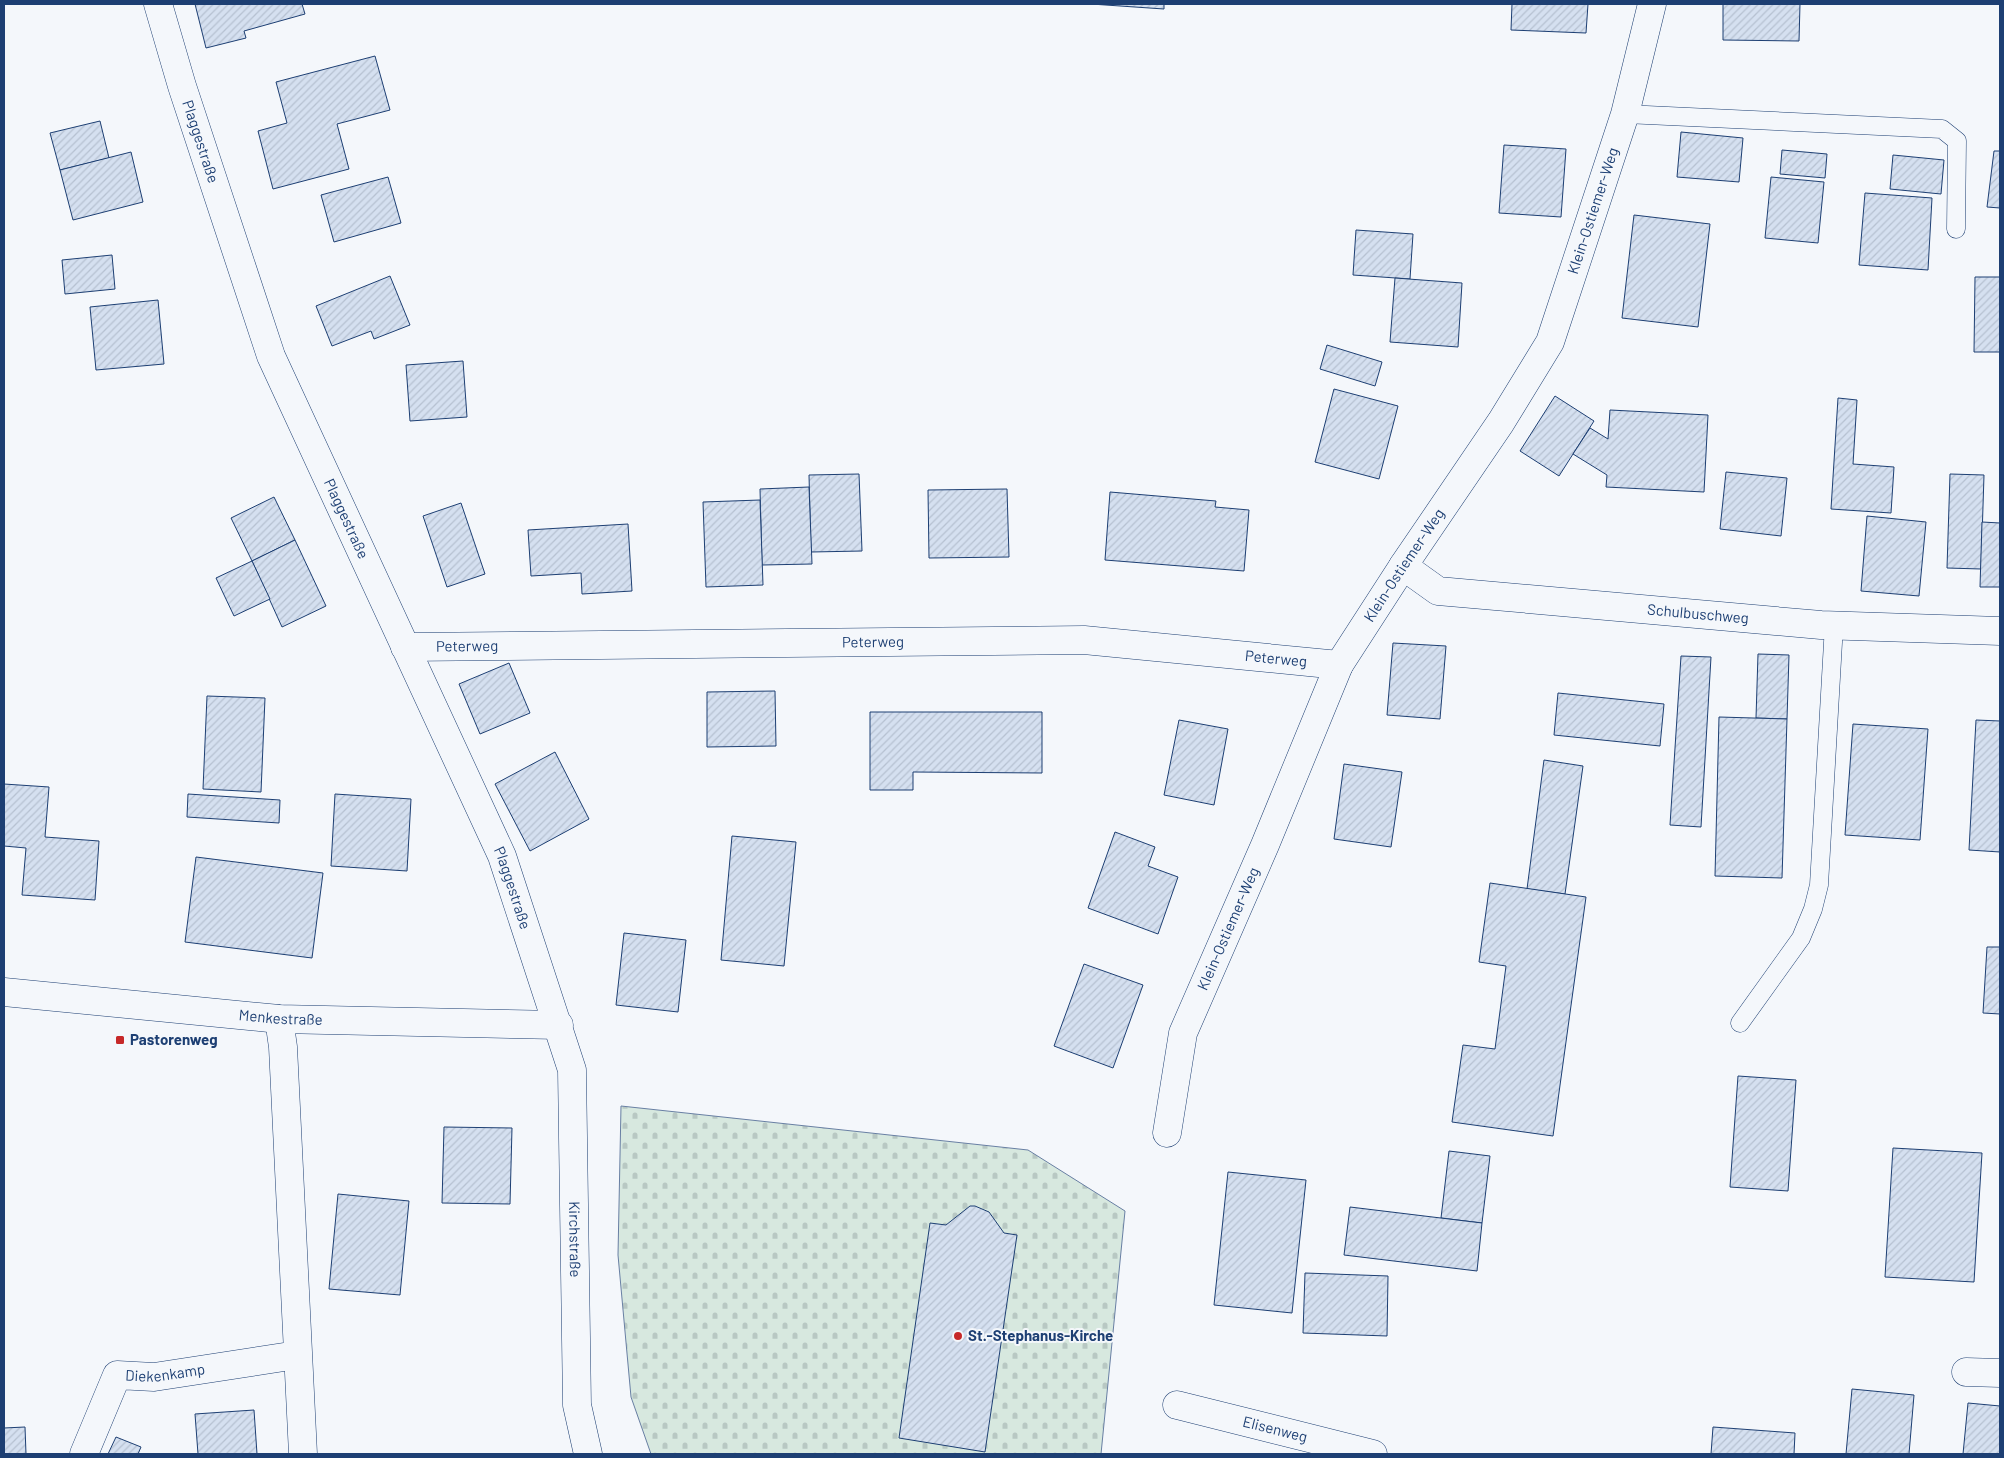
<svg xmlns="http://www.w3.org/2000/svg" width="2004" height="1458" font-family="Barlow,sans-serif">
  <defs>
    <pattern id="cemetery-stones" width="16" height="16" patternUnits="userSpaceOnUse" patternTransform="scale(1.25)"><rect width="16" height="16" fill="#d7e8df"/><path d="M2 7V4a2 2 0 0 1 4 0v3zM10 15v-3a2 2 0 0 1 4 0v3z" fill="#b8c8c3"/></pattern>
    <pattern id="building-hatch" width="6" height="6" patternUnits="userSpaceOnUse" patternTransform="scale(1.25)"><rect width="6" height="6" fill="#d5e0f0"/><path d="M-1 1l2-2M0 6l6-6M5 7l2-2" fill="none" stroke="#b6c1d1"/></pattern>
  </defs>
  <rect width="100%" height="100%" fill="#f4f7fb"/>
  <path fill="url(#cemetery-stones)" stroke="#687fa3" d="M 621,1106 L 1028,1150 L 1125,1211 L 1101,1454 L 651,1454 L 631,1397 L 618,1255 Z"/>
  <g fill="url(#building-hatch)" stroke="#1d3f73">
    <path d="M 195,4 L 302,4 L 305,14 L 244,31 L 246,38 L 206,48 Z"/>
    <path d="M 1091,4 L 1164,4 L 1164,9 Z"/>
    <path d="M 1512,4 L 1588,4 L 1586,33 L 1511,30 Z"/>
    <path d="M 1723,4 L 1800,4 L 1799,41 L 1723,40 Z"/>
    <path d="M 375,56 L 390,110 L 337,124 L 349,169 L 273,189 L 258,131 L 287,123 L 276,82 Z"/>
    <path d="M 100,121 L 109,158 L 60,170 L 50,133 Z"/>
    <path d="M 1681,132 L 1743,138 L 1739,182 L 1677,177 Z"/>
    <path d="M 1504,145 L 1566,149 L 1561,217 L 1499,213 Z"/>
    <path d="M 1782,150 L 1827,154 L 1825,178 L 1780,174 Z"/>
    <path d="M 1994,151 L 2000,151 L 2000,208 L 1987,207 Z"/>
    <path d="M 131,152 L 143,202 L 73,220 L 60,170 Z"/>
    <path d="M 1893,155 L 1944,160 L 1941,194 L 1890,189 Z"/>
    <path d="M 388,177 L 401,223 L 334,242 L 321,195 Z"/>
    <path d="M 1771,177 L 1824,182 L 1818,243 L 1765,238 Z"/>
    <path d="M 1865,193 L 1932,198 L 1928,270 L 1859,265 Z"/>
    <path d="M 1634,215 L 1710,224 L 1698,327 L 1622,318 Z"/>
    <path d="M 1356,230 L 1413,234 L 1410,279 L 1353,275 Z"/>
    <path d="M 112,255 L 115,289 L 65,294 L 62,260 Z"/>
    <path d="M 390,276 L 410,325 L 374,339 L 371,331 L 332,346 L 316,306 Z"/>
    <path d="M 1975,277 L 2000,277 L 2000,352 L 1974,352 Z"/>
    <path d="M 1395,278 L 1462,283 L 1458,347 L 1390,342 Z"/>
    <path d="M 158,300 L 164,364 L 96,370 L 90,307 Z"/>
    <path d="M 1327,345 L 1382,362 L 1375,386 L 1320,369 Z"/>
    <path d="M 463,361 L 467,417 L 410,421 L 406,365 Z"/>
    <path d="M 1334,389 L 1398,406 L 1379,479 L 1315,462 Z"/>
    <path d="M 1555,396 L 1594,421 L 1559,476 L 1520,451 Z"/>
    <path d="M 1838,398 L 1857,400 L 1853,464 L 1894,467 L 1891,513 L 1831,509 Z"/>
    <path d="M 1610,410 L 1708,415 L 1704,492 L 1606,487 L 1607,475 L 1573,454 L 1590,428 L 1608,439 Z"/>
    <path d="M 1726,472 L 1787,478 L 1781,536 L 1720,529 Z"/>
    <path d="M 859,474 L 862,551 L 811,552 L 809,475 Z"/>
    <path d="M 1950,474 L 1984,475 L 1981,569 L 1947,568 Z"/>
    <path d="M 809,487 L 812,564 L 762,565 L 760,489 Z"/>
    <path d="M 1007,489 L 1009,557 L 929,558 L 928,490 Z"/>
    <path d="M 1110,492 L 1216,501 L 1215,507 L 1249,510 L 1244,571 L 1105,560 Z"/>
    <path d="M 274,497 L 295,540 L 252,561 L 231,518 Z"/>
    <path d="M 760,500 L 763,585 L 706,587 L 703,502 Z"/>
    <path d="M 461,503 L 485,574 L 447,587 L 423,516 Z"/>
    <path d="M 1867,516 L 1926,522 L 1919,596 L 1861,591 Z"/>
    <path d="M 1982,522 L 2000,523 L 2000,587 L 1980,587 Z"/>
    <path d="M 628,524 L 632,591 L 582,594 L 581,573 L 531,576 L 528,530 Z"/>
    <path d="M 295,540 L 326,606 L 282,627 L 252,561 Z"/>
    <path d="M 252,561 L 270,599 L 234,616 L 216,578 Z"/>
    <path d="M 1393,643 L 1446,646 L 1440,719 L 1387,715 Z"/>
    <path d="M 1758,654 L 1789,655 L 1787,719 L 1756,718 Z"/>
    <path d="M 1681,656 L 1711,657 L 1701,827 L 1670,825 Z"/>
    <path d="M 509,663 L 530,713 L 480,734 L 459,684 Z"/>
    <path d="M 775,691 L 776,746 L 707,747 L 707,692 Z"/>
    <path d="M 1558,693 L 1664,704 L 1660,746 L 1554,735 Z"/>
    <path d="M 207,696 L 265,698 L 261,792 L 203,789 Z"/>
    <path d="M 870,712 L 1042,712 L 1042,773 L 913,772 L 913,790 L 870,790 Z"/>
    <path d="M 1719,717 L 1787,719 L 1782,878 L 1715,876 Z"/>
    <path d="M 1179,720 L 1228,729 L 1214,805 L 1164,795 Z"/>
    <path d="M 1976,720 L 2000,721 L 2000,852 L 1969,850 Z"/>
    <path d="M 1853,724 L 1928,729 L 1920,840 L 1845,835 Z"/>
    <path d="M 555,752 L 589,819 L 530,851 L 495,784 Z"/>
    <path d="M 1544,760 L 1583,766 L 1565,894 L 1527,889 Z"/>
    <path d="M 1344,764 L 1402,772 L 1391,847 L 1334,839 Z"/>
    <path d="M 4,784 L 49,787 L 45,837 L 99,841 L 95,900 L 22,895 L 26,848 L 4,846 Z"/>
    <path d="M 188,794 L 280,800 L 279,823 L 187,817 Z"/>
    <path d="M 335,794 L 411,799 L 407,871 L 331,866 Z"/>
    <path d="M 1115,832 L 1155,847 L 1148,866 L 1178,877 L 1158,934 L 1088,908 Z"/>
    <path d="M 732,836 L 796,842 L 784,966 L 721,960 Z"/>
    <path d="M 196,857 L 323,873 L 312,958 L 185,942 Z"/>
    <path d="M 1490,883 L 1586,897 L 1553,1136 L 1452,1122 L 1463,1045 L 1495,1049 L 1506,966 L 1479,962 Z"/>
    <path d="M 624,933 L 686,940 L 678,1012 L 616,1005 Z"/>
    <path d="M 1987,947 L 2000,947 L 2000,1014 L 1983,1013 Z"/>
    <path d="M 1084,964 L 1143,985 L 1113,1068 L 1054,1046 Z"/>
    <path d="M 1738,1076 L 1796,1080 L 1788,1191 L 1730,1187 Z"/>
    <path d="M 444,1127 L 512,1128 L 510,1204 L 442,1203 Z"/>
    <path d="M 1893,1148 L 1982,1153 L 1974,1282 L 1885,1277 Z"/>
    <path d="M 1449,1151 L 1490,1156 L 1482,1223 L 1441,1218 Z"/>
    <path d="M 1228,1172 L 1306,1180 L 1292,1313 L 1214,1305 Z"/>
    <path d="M 338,1194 L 409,1201 L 400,1295 L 329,1289 Z"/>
    <path d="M 970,1206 L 975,1206 L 989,1212 L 1004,1233 L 1017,1235 L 985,1452 L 899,1438 L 930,1223 L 946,1225 Z"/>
    <path d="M 1350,1207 L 1482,1223 L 1477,1271 L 1344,1255 Z"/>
    <path d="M 1305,1273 L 1388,1276 L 1387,1336 L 1303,1333 Z"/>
    <path d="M 1852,1389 L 1914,1395 L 1909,1454 L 1846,1454 Z"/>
    <path d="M 1968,1403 L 2000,1406 L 2000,1454 L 1963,1454 Z"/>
    <path d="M 254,1410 L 257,1454 L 198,1454 L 195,1414 Z"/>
    <path d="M 25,1427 L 26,1454 L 4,1454 L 4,1428 Z"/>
    <path d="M 1713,1427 L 1795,1433 L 1794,1454 L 1711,1454 Z"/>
    <path d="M 116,1437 L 141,1447 L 138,1454 L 108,1454 Z"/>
  </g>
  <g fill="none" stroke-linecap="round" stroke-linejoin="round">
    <g stroke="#1d3f73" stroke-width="19">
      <g id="service">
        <path d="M 1625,114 L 1942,129 L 1957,141 L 1956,229"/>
        <path d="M 1740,1023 L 1801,938 L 1813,909 L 1819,885 L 1834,625"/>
      </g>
    </g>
    <g stroke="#1d3f73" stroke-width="29">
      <g id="minor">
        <path id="s1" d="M 1403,566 L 1438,591 L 1821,625 L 2000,631"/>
        <path id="s2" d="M 405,647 L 1084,640 L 1339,665"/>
        <path d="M 279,1019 L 283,1047 L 303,1454"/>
        <path id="s3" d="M 1167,1133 L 1183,1033 L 1265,845 L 1339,665 L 1403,566 L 1501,422 L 1550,342 L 1625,114 L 1652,4"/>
        <path d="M 1966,1372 L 2000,1373"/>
        <path id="s4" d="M 1177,1405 L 1373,1454"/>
        <path id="s5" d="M 84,1454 L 117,1375 L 154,1377 L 297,1355"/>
      </g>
    </g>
    <g stroke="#1d3f73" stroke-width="29">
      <g id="tertiary">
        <path id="s6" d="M 158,4 L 182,86 L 271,356 L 502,856 L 572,1070 L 577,1405 L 588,1454"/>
        <path id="s7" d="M 4,992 L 279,1019 L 559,1025"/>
      </g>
    </g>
    <use href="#service" stroke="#f4f7fb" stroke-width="18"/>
    <use href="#minor" stroke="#f4f7fb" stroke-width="28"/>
    <use href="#tertiary" stroke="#f4f7fb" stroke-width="28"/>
  </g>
  <g fill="#c62828" stroke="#f4f7fb" stroke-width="2">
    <rect x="115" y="1035" width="10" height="10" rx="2.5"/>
    <circle cx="958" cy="1336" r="5"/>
  </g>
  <g text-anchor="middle" stroke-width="4" stroke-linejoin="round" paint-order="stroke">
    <g font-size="15" fill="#1d3f73" stroke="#f4f7fb">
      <text dy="5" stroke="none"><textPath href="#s6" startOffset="144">Plaggestraße</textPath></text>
      <text dy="5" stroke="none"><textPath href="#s3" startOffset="1025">Klein-Ostiemer-Weg</textPath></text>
      <text dy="5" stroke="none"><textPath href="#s6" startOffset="549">Plaggestraße</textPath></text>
      <text dy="5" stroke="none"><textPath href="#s3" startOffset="620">Klein-Ostiemer-Weg</textPath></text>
      <text dy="5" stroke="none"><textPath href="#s1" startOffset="304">Schulbuschweg</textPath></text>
      <text dy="5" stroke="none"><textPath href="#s2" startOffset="468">Peterweg</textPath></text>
      <text dy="5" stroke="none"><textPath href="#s2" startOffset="62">Peterweg</textPath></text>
      <text dy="5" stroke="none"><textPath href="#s2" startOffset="872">Peterweg</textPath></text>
      <text dy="5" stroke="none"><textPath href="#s6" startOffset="954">Plaggestraße</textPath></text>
      <text dy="5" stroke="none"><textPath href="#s3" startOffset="215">Klein-Ostiemer-Weg</textPath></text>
      <text dy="5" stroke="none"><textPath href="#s7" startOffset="278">Menkestraße</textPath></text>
      <text dy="5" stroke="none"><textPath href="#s6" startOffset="1315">Kirchstraße</textPath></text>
      <text dy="5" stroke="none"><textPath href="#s5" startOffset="134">Diekenkamp</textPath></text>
      <text dy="5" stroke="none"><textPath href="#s4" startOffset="101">Elisenweg</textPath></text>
    </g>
    <g font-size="15" font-weight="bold" fill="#1d3f73" stroke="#f4f7fb" text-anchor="start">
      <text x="130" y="1045">Pastorenweg</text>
      <text x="968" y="1341">St.-Stephanus-Kirche</text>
    </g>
  </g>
  <rect width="2004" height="1458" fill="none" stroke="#1d3f73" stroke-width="10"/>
</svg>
